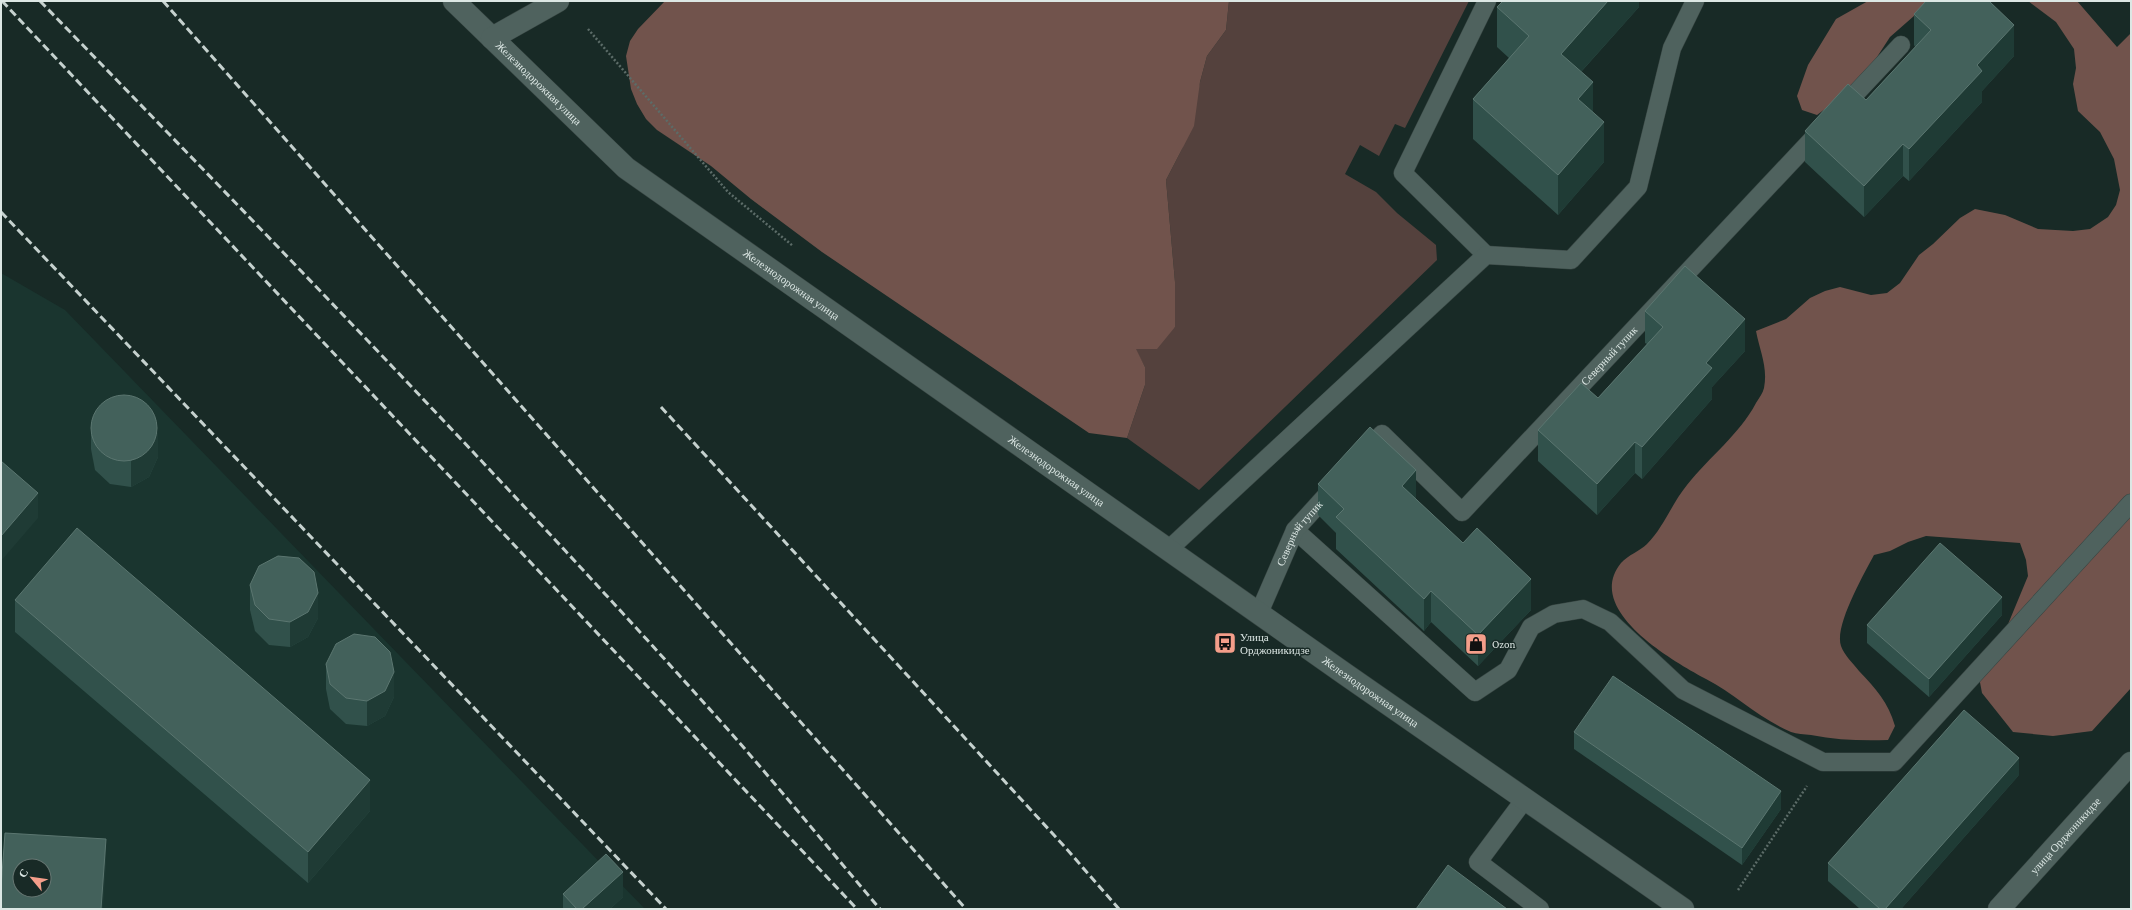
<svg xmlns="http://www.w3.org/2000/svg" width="2132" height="910" font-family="'Crimson Pro',serif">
  <rect width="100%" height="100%" fill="#182a26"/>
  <path fill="#1a352f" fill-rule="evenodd" d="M 1,273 L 65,310 L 645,909 L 1,909 ZM 20,866 L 44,866 L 44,890 L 20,890 Z"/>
  <path fill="#54413d" d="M 1229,1 L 1469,1 L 1405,128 L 1395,124 L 1379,156 L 1360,145 L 1345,174 L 1376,192 L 1397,213 L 1436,245 L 1437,260 L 1199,490 L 1127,438 L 1145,385 L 1145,367 L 1135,349 L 1175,327 L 1175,282 L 1166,180 L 1182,149 L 1207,56 L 1226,30 Z"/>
  <g fill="#71534c">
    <path d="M 665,1 L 1229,1 L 1226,30 L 1207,56 L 1200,82 L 1194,126 L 1166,180 L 1175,282 L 1175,327 L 1157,349 L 1136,349 L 1145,367 L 1145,385 L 1127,438 L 1089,433 L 822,252 L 751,199 L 711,166 L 657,130 L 646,119 L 637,104 L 631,89 L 626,56 L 630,41 L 638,29 Z"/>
    <path d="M 1868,1 L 1931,1 L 1890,37 L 1864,77 L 1841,97 L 1817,115 L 1802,110 L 1797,96 L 1808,65 L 1836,19 Z"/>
    <path d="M 2028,1 L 2077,1 L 2117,47 L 2131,33 L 2131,688 L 2092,731 L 2053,736 L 2013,732 L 1982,693 L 1979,677 L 2006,629 L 2028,576 L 2026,560 L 2020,543 L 1926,536 L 1908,542 L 1890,551 L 1874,555 C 1864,574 1834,626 1841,646 C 1844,655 1853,663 1859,671 C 1876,689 1888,702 1895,726 L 1888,740 C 1862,741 1837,740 1811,735 C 1804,734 1797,734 1791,732 C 1760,719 1735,694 1706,679 C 1673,661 1583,610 1621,563 C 1628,555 1640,551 1647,544 C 1664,527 1672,503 1687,485 C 1710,456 1739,435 1756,403 C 1759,398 1763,393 1764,388 C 1768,367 1760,352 1756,331 L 1786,319 L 1810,298 L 1825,291 L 1840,287 L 1871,295 L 1887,293 L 1900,283 L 1919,255 L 1933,244 L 1960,218 L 1975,209 L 2005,215 L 2038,229 L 2073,231 L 2090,229 L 2108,217 L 2116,205 L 2120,190 L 2114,159 L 2100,132 L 2078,111 L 2073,84 L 2076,68 L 2074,49 L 2056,22 Z"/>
  </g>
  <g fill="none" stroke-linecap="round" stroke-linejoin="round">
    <g stroke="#374542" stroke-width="19">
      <g id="lane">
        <path d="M 1841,109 L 1901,45"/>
        <path d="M 1486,255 L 1403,173 L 1487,1"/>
        <path id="s1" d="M 1364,455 L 1382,434 L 1462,512 L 1822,129"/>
        <path d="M 1295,530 L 1475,692 L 1508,670 L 1531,627 L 1554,614 L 1583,609 L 1610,622 L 1683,690 L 1823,762 L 1894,762 L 2131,503"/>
        <path d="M 1168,550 L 1486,255 L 1571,260 L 1638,187 L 1672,48 L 1695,1"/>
        <path id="s2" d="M 1259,613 L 1295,530 L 1334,487"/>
        <path d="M 1525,799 L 1478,862 L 1540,909"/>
      </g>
    </g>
    <g stroke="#374542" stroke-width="23">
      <g id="secondary">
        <path id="s3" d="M 454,1 L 626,168 L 1345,674 L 1683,909"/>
        <path d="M 492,38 L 558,1"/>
        <path id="s4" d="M 1999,909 L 2131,763"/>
      </g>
    </g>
    <g stroke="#5c6c68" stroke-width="2.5" stroke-dasharray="2 2" stroke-linecap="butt">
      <path d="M 588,29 L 728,192 L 793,246"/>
      <path d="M 1738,890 L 1807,786"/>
    </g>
    <use href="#lane" stroke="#4f625e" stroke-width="18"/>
    <use href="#secondary" stroke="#4f625e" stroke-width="22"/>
    <g stroke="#c5d1ce" stroke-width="3" stroke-dasharray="8 4" stroke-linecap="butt">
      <path d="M 2,1 L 857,909"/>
      <path d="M 40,1 C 271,239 502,477 723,724 C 777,785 828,848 880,909"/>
      <path d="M 163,1 L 966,909"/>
      <path d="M 1,212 L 666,909"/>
      <path d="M 661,407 L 1064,846 L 1119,909"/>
    </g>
  </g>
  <g fill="#31514b">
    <path d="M 1639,1 L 1639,7 L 1581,72 L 1593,112 L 1604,162 L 1558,215 L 1473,139 L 1473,99 L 1509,58 L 1497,47 L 1497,7 Z"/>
    <path d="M 1914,14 L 2014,56 L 1982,91 L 1982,102 L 1909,181 L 1903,176 L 1864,217 L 1805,162 L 1805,131 L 1866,100 L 1915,47 L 1914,45 Z"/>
    <path d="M 1645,311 L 1745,351 L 1712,387 L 1712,399 L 1642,479 L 1635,473 L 1597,515 L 1538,461 L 1538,430 L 1598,398 L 1647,344 L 1645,343 Z"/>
    <path d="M 91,424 L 158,457 L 149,477 L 131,487 L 110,484 L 95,470 L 91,449 Z"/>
    <path d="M 1318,484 L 1416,499 L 1531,610 L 1478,666 L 1431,622 L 1424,631 L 1336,549 L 1336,533 L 1318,515 Z"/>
    <path d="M 250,585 L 318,618 L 308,637 L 290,647 L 269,645 L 255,631 L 250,610 Z"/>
    <path d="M 15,600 L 370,811 L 308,883 L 15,632 Z"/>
    <path d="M 2002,615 L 1929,697 L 1867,643 L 1867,625 Z"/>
    <path d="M 326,664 L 394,697 L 385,716 L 367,726 L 346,724 L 330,709 L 326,689 Z"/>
    <path d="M 1574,732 L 1781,809 L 1742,865 L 1574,749 Z"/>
    <path d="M 2019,775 L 1901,909 L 1860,909 L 1828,881 L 1828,863 Z"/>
    <path d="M 563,894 L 623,897 L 610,909 L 563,909 Z"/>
  </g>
  <g fill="#1f3b35">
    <path d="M 1608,1 L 1639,1 L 1639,7 L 1561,94 L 1561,54 Z"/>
    <path d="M 2014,25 L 2014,56 L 1982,91 L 1982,102 L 1909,181 L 1909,149 L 1977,65 Z"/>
    <path d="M 1593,82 L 1593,122 L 1578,99 Z"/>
    <path d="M 1604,122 L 1604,162 L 1558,215 L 1558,175 Z"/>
    <path d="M 1903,144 L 1903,176 L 1864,217 L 1864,186 Z"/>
    <path d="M 1745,319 L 1745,351 L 1712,387 L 1712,399 L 1642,479 L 1642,447 L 1706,363 Z"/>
    <path d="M 158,432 L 158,457 L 149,477 L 131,487 L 131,461 Z"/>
    <path d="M 1635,442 L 1635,473 L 1597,515 L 1597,484 Z"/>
    <path d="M 1416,470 L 1416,502 L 1402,486 Z"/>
    <path d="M 38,493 L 38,518 L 1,561 L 1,536 Z"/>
    <path d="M 1531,579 L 1531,610 L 1478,666 L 1478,635 Z"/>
    <path d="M 1431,591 L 1431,622 L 1424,631 L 1424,599 Z"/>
    <path d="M 318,593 L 318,618 L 308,637 L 290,647 L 290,622 Z"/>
    <path d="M 2002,597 L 2002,615 L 1929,697 L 1929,679 Z"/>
    <path d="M 394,672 L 394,697 L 385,716 L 367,726 L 367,701 Z"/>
    <path d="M 2019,758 L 2019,775 L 1901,909 L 1885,909 Z"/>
    <path d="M 370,780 L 370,811 L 308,883 L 308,852 Z"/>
    <path d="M 1781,791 L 1781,809 L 1742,865 L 1742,848 Z"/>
    <path d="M 106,839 L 106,865 L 103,909 L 101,909 Z"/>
    <path d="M 623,872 L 623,897 L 610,909 L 582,909 Z"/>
  </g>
  <g fill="#43615b" stroke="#5b7670" fill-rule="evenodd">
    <path d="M 1503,1 L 1608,1 L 1561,54 L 1593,82 L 1578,99 L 1604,122 L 1558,175 L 1473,99 L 1529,36 L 1497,7 Z"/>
    <path d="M 1926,1 L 1989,1 L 2014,25 L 1977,65 L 1982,71 L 1909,149 L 1903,144 L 1864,186 L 1805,131 L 1848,84 L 1866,100 L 1931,30 L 1914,14 Z"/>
    <path d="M 1685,266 L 1745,319 L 1706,363 L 1712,368 L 1642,447 L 1635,442 L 1597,484 L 1538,430 L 1581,383 L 1598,398 L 1663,327 L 1645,311 Z"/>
    <circle cx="124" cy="428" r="33"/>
    <path d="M 1370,427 L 1416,470 L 1402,486 L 1463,543 L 1477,528 L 1531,579 L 1478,635 L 1431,591 L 1424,599 L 1336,517 L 1344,509 L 1318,484 Z"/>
    <path d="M 1,461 L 38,493 L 1,536 Z"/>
    <path d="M 77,528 L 370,780 L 308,852 L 15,600 Z"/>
    <path d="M 1940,543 L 2002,597 L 1929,679 L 1867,625 Z"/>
    <path d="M 278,556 L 299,558 L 314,572 L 318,593 L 308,612 L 290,622 L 269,619 L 255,605 L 250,585 L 259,566 Z"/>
    <path d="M 354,634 L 375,637 L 390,652 L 394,672 L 385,691 L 367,701 L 346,698 L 330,684 L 326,664 L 336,644 Z"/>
    <path d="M 1613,676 L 1781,791 L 1742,848 L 1574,732 Z"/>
    <path d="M 1964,710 L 2019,758 L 1885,909 L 1880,909 L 1828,863 Z"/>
    <path d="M 5,833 L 106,839 L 101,909 L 1,909 L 1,888 ZM 20,866 L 44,866 L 44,890 L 20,890 Z"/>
    <path d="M 606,854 L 623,872 L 582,909 L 577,909 L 563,894 Z"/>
    <path d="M 1448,865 L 1507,909 L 1416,909 Z"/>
  </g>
  <defs>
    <g id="bus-square" transform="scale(1.15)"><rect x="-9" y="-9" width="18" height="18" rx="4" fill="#f49e8a" stroke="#182a26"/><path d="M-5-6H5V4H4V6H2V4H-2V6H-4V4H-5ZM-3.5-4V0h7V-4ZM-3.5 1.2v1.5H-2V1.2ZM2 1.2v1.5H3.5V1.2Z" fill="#111"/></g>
    <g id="shop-square" transform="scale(1.15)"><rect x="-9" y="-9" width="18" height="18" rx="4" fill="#f49e8a" stroke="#182a26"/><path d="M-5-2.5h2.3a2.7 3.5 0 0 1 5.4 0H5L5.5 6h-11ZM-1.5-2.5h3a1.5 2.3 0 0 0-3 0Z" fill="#111"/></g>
  </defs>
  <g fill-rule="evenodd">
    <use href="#bus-square" x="1225" y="643"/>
    <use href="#shop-square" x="1476" y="644"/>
  </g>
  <g text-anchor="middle" stroke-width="3" stroke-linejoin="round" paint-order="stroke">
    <g font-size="11" fill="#dce7e4" stroke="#182a26">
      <text dy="4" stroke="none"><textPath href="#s3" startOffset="118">Железнодорожная улица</textPath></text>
      <text dy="4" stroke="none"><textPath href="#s3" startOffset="442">Железнодорожная улица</textPath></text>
      <text dy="4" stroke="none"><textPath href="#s1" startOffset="354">Северный тупик</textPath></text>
      <text dy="4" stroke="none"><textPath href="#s3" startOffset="766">Железнодорожная улица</textPath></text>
      <text dy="4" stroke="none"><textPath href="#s2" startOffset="90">Северный тупик</textPath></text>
      <text dy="4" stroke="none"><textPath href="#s3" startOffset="1150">Железнодорожная улица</textPath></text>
      <text dy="4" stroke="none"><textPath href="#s4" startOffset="99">улица Орджоникидзе</textPath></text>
    </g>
    <g font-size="11" fill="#dce7e4" stroke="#182a26" text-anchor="start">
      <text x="1240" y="641">Улица<tspan x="1240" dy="13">Орджоникидзе</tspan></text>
      <text x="1492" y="648">Ozon</text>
    </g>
  </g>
  <rect width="2132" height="910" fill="none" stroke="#dce7e4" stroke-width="4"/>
  <g transform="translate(32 878) rotate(299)"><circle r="19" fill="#182a26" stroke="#667672"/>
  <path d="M0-3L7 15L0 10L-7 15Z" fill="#f49e8a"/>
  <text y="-6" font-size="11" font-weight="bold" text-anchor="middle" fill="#dce7e4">С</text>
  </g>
</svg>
